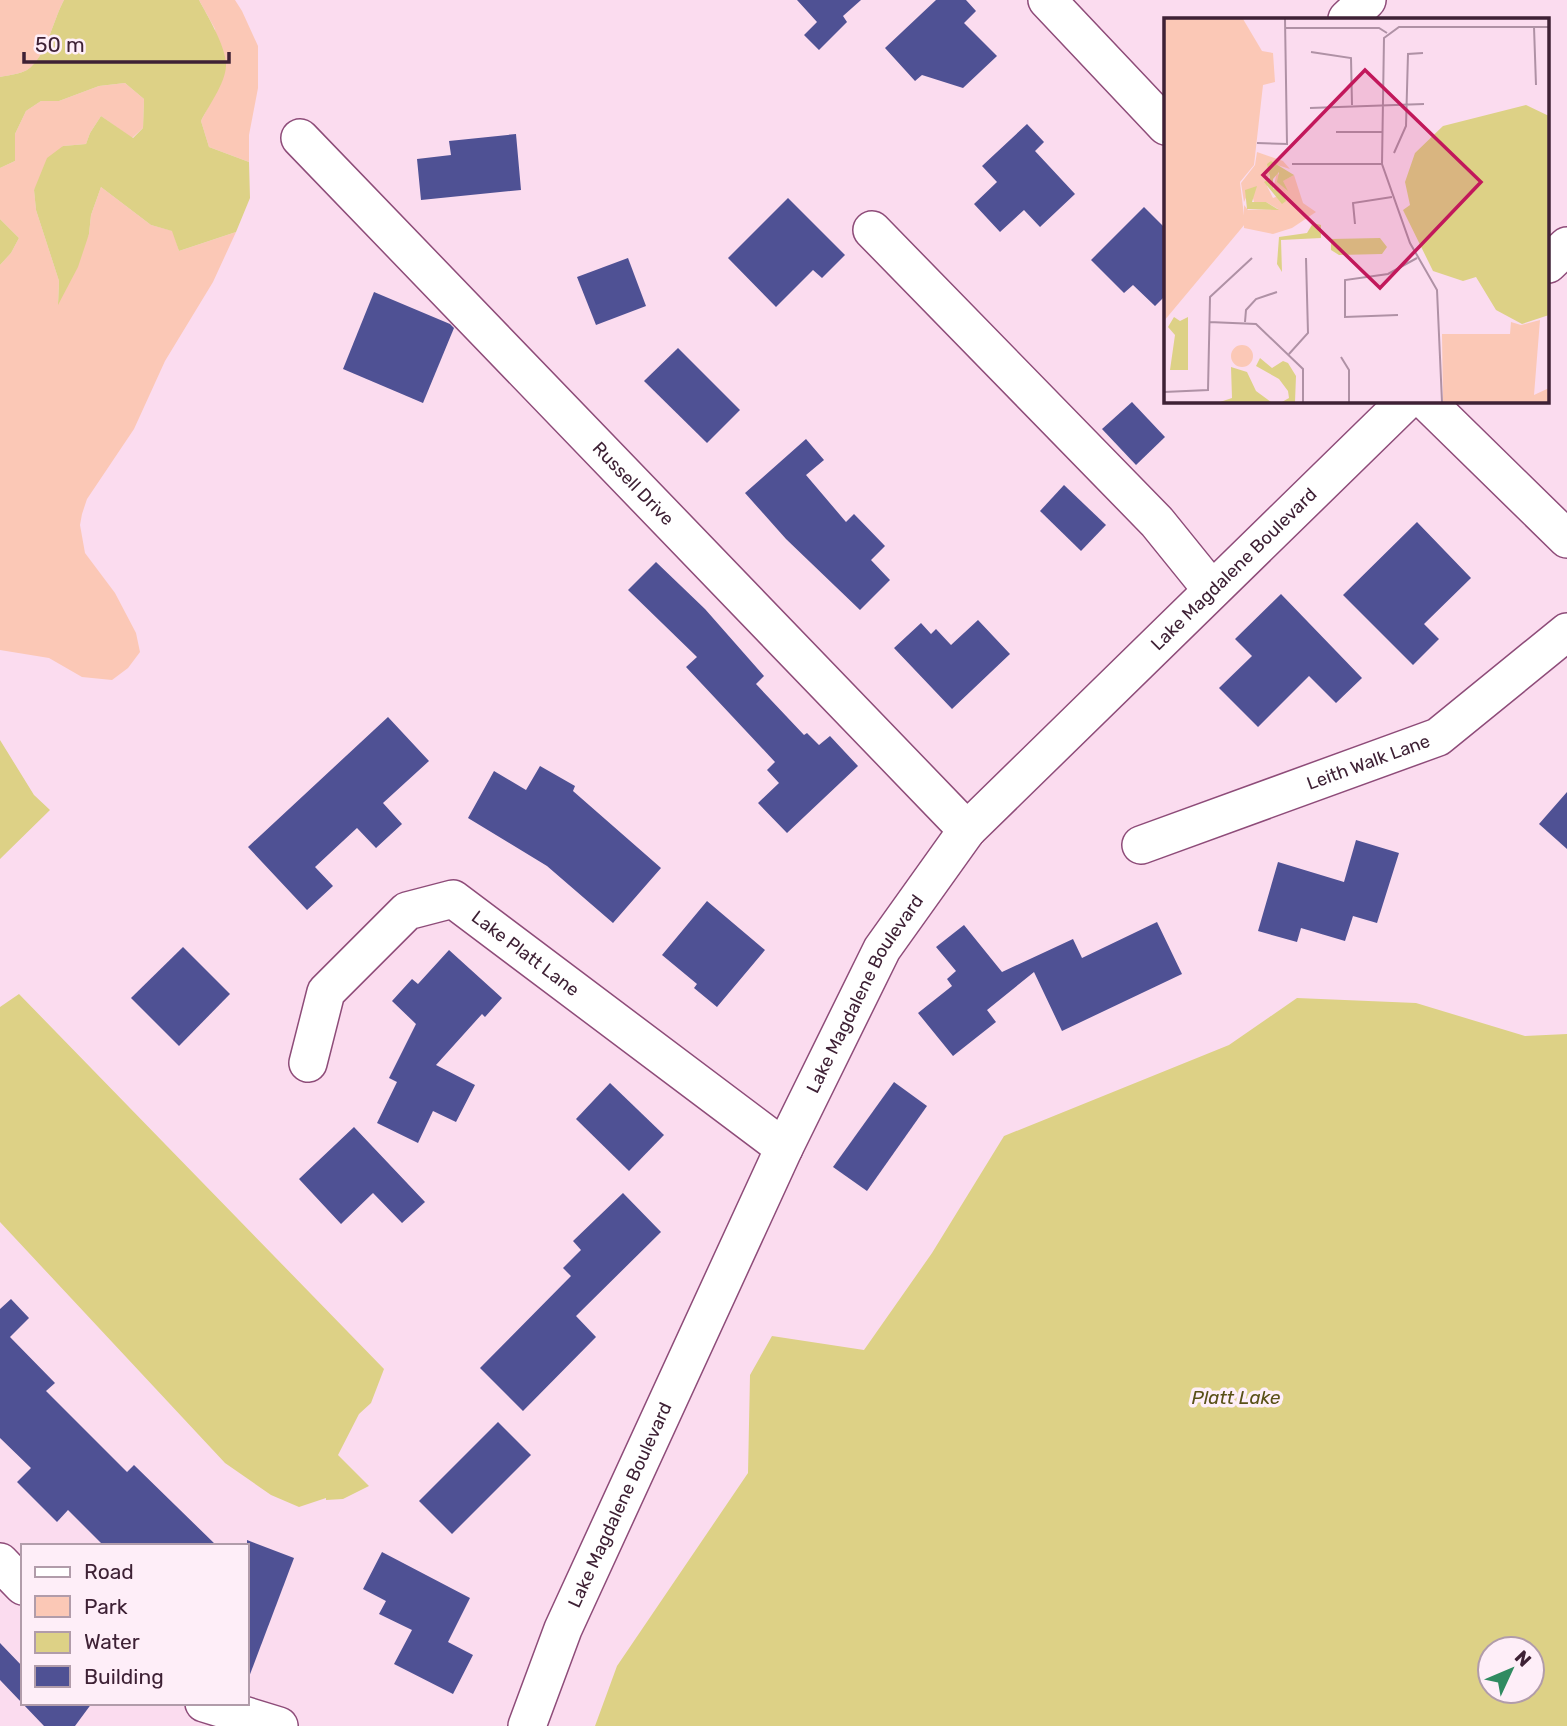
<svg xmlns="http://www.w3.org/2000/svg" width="1567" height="1726" font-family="Rubik,sans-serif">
  <rect width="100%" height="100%" fill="#fbdcef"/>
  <g fill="#fbc8b6">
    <path d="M 0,0 L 64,0 C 53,20 46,58 27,70 C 20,74 9,75 0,77 Z"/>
    <path d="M 199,0 L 235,0 L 242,11 L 258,46 L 258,88 L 249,135 L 249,162 L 209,147 L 201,121 L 220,84 L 215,29 Z"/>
    <path d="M 125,83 L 144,99 L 143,128 L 132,138 L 101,116 L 90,133 L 86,144 L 63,146 L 34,190 L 36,210 L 59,281 L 58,303 L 89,234 L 91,215 L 101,187 L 151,225 L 173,231 L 179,251 L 236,232 L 213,282 L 165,361 L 134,429 L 87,499 L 82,514 L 80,525 L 85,553 L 115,593 L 136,633 L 140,652 L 128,668 L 112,680 L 82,677 L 49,658 L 0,650 L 0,265 L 11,253 L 19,238 L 0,219 L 0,168 L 15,161 L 15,134 L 26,111 L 41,101 L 59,101 L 99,86 Z"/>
  </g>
  <g fill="#ddd186" fill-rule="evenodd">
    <path d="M 64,0 L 199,0 C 207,15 227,48 226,66 C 225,84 209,105 201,121 L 209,147 L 249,162 L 250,198 L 236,232 L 179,251 L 172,231 L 151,225 L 101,187 L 91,215 L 89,234 L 78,267 L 58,305 L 59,281 L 36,210 L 34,190 L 47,158 L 63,146 L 86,144 L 90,133 L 101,116 L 133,138 L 143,128 L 144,99 L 125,83 L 99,86 L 59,101 L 41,101 L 26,111 L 15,134 L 15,161 L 0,168 L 0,77 C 9,75 20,74 27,70 C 46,58 53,20 64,0 Z"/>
    <path d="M 0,219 L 19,238 L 11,253 L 0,265 Z"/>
    <path d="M 0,740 L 34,795 L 50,810 L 0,859 Z"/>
    <path d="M 19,994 L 384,1369 L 371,1403 L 359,1414 L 338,1455 L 369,1486 L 343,1499 L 326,1500 L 326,1498 L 299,1507 L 271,1495 L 225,1463 L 0,1222 L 0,1007 Z"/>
    <path d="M 1297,998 L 1416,1003 L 1525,1036 L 1567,1034 L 1567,1726 L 595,1726 L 617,1666 L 748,1473 L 750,1375 L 772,1336 L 864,1350 L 932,1253 L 1004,1136 L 1229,1045 ZM 1490,1649 L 1532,1649 L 1532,1691 L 1490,1691 Z"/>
  </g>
  <g fill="#4f5194">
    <path d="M 797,0 L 861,0 L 843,16 L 847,22 L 819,50 L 804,35 L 817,22 Z"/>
    <path d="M 936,0 L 966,0 L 976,11 L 964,23 L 997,56 L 963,88 L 922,75 L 915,81 L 885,48 Z"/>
    <path d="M 1027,124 L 1044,142 L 1035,151 L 1075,194 L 1040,227 L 1024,210 L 1000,232 L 974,204 L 997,182 L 982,166 Z"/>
    <path d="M 516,134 L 521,190 L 421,200 L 417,159 L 451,155 L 449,141 Z"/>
    <path d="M 788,198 L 845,255 L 822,278 L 813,270 L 776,307 L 728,258 Z"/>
    <path d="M 1144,207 L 1166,229 L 1166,295 L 1155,306 L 1133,285 L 1124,293 L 1091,260 Z"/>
    <path d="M 628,258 L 646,306 L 596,325 L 577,277 Z"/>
    <path d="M 374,292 L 450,324 L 454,328 L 423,403 L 343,369 Z"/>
    <path d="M 678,348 L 740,410 L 707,443 L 644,381 Z"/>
    <path d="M 1132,402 L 1165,437 L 1136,465 L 1102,429 Z"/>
    <path d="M 806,439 L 824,460 L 806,475 L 846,522 L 854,514 L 885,546 L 871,560 L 890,580 L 860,610 L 786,539 L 745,493 Z"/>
    <path d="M 1064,485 L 1106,525 L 1081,551 L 1040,511 Z"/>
    <path d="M 1417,522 L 1471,578 L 1424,624 L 1439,639 L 1413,665 L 1343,595 Z"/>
    <path d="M 656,562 L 705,609 L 764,676 L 756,684 L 804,735 L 807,733 L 819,745 L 830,736 L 858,766 L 787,833 L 758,803 L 779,783 L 767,770 L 775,762 L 686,667 L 697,657 L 628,590 Z"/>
    <path d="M 1281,594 L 1362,678 L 1336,703 L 1309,676 L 1258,727 L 1219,688 L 1252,656 L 1235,639 Z"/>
    <path d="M 978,620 L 1010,654 L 952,709 L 894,648 L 921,623 L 931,634 L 936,629 L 951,645 Z"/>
    <path d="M 388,717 L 429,761 L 383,803 L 402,824 L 376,848 L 357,828 L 315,867 L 333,886 L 307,910 L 248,847 Z"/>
    <path d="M 540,766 L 575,786 L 573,791 L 661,868 L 613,923 L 547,866 L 468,818 L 494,771 L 526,790 Z"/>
    <path d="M 1567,792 L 1567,849 L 1539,824 Z"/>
    <path d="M 1356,840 L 1399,853 L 1377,923 L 1353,916 L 1345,941 L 1301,928 L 1297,942 L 1258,931 L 1278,862 L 1344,882 Z"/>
    <path d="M 707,901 L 765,950 L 717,1007 L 694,988 L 697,984 L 662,955 Z"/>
    <path d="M 1157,922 L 1182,974 L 1062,1031 L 1034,972 L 987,1010 L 996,1022 L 953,1056 L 918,1013 L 952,986 L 947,979 L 956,971 L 936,947 L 964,925 L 1002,972 L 1073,939 L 1082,958 Z"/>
    <path d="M 183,947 L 230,994 L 179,1046 L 131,998 Z"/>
    <path d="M 449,950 L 502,998 L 485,1017 L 482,1014 L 436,1065 L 475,1085 L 456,1122 L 433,1111 L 418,1143 L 377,1123 L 397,1082 L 389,1078 L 416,1024 L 392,1001 L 412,979 L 418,984 Z"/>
    <path d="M 894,1082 L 927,1106 L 867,1191 L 833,1167 Z"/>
    <path d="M 610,1083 L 664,1135 L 629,1171 L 576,1119 Z"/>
    <path d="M 354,1127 L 425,1202 L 402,1223 L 373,1193 L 341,1224 L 299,1179 Z"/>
    <path d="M 623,1193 L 661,1232 L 576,1316 L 596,1337 L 523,1411 L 480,1368 L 571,1276 L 563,1268 L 581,1250 L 573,1241 Z"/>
    <path d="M 11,1299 L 29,1318 L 10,1337 L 55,1383 L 46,1391 L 127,1472 L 134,1465 L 217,1546 L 104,1546 L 68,1510 L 57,1522 L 17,1482 L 31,1468 L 0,1438 L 0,1309 Z"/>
    <path d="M 498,1422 L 531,1455 L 452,1534 L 419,1501 Z"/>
    <path d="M 247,1540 L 294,1558 L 249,1677 L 247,1676 Z"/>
    <path d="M 382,1552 L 470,1598 L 448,1642 L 473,1655 L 453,1694 L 394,1664 L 412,1630 L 379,1614 L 386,1601 L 363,1589 Z"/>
    <path d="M 0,1643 L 23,1667 L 23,1703 L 92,1703 L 75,1726 L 44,1726 L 0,1680 Z"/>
  </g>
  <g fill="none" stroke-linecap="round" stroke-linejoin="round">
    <g stroke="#8e4c79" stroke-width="40">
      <g id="minor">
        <path d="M 1047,0 L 1166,126"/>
        <path d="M 1347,19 L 1367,0"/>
        <path id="s1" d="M 300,138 L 967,830"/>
        <path d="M 872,230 L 1157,522 L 1212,590"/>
        <path d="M 1548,264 L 1567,246"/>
        <path d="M 1426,401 L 1567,539"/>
        <path id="s2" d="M 1141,845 L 1438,737 L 1567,632"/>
        <path id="s3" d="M 308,1063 L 326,992 L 407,911 L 453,899 L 784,1148"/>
        <path d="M 0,1562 L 23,1586"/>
        <path d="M 204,1703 L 279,1726"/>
        <path id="s4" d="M 527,1726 L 563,1629 L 784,1148 L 882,949 L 967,830 L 1406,401"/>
      </g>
    </g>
    <use href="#minor" stroke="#fff" stroke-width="37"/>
  </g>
  <g text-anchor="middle" stroke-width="7" stroke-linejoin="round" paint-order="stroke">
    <g font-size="18" fill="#3e2135" stroke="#feeef8">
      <text dy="6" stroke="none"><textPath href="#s1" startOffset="480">Russell Drive</textPath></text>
      <text dy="6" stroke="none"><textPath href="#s4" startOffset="1374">Lake Magdalene Boulevard</textPath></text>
      <text dy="6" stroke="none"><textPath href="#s2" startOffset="242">Leith Walk Lane</textPath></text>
      <text dy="6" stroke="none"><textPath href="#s3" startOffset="326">Lake Platt Lane</textPath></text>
      <text dy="6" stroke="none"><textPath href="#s4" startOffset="807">Lake Magdalene Boulevard</textPath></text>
      <text dy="6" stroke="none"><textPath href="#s4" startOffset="240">Lake Magdalene Boulevard</textPath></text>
    </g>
    <g font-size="19" font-style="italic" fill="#595017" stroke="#feeef8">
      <text x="1236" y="1404">Platt Lake</text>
    </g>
  </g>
  <g transform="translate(1164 18)">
    <rect width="385" height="385" fill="#fbdcef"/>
    <path d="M 0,1 L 79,1 L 98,33 L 109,35 L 111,64 L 99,67 L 90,147 L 76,164 L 81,206 L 0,303 ZM 93,134 L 119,143 L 126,151 L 107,145 L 103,168 L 109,180 L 117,177 L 109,171 L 113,154 L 122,169 L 118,163 L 130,157 L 139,185 L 152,194 L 128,210 L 109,216 L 80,210 L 80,187 L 84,192 L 114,191 L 102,184 L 91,187 L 86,171 L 80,184 L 77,165 L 91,147 ZM 376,302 L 370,377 L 385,370 L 385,384 L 279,384 L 278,316 L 346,316 L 347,304 L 357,307 ZM67 338a11 11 0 1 1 22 0a11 11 0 1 1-22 0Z" fill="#fbc8b6"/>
    <path d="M 362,87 L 385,98 L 385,297 L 358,306 L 332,292 L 312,259 L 299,263 L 269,253 L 239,192 L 246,187 L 241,164 L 251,135 L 279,108 ZM 107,143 L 130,157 L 119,163 L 124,173 L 113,164 L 115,154 L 109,161 L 109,171 L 117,172 L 122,183 L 118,186 L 100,164 L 106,160 L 103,146 ZM 93,168 L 88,184 L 102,184 L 115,192 L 83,191 L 81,172 ZM 149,205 L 157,207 L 157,220 L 117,222 L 118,254 L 113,246 L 115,219 L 143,215 ZM 216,220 L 223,229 L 218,236 L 175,237 L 167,232 L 167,221 ZM 10,299 L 16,303 L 24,299 L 24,352 L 6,352 L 11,317 L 4,309 ZM 96,340 L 108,350 L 119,343 L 124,345 L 132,358 L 131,384 L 118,384 L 125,380 L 124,373 L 115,361 L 92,348 ZM 67,349 L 83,354 L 92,373 L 107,384 L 56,384 L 68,380 Z" fill="#ddd186"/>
    <path fill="none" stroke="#af91a5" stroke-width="2" d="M 370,9 L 372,67M 121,10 L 215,10 L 223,15M 147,34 L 187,40 L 188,87M 146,90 L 260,86M 172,114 L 218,114M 93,125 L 123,126 L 121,1M 230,135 L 242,108 L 244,36 L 259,35M 128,146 L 218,146M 191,206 L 189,185 L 228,179M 234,297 L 181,299 L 181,262 L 224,256 L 253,240M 45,304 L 92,306 L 139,351 L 139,384M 81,304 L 82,292 L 92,281 L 113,274M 125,336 L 144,315 L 142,240M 177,339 L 185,352 L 185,384M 0,374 L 44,372 L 46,279 L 88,240M 278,384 L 273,272 L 246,225 L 218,146 L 220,20 L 235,9 L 385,9"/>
    <path fill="#c2185b" fill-opacity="0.15" stroke="#c2185b" stroke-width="3.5" d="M 201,52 L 317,164 L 216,270 L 99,157 Z"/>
    <rect width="385" height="385" fill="none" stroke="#3e2135" stroke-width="3.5"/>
  </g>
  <rect x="21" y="1544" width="228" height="161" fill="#feeef8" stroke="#b19caa" stroke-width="2"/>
  <rect x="35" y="1567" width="35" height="10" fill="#ffffff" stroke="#b19caa" stroke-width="2"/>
  <text x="84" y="1579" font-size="21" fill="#3e2135">Road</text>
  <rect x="35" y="1596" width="35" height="21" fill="#fbc8b6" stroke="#b19caa" stroke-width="2"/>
  <text x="84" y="1614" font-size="21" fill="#3e2135">Park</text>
  <rect x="35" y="1632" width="35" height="21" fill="#ddd186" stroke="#b19caa" stroke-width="2"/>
  <text x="84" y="1649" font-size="21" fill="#3e2135">Water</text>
  <rect x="35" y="1666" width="35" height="21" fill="#4f5194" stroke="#b19caa" stroke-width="2"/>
  <text x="84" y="1684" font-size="21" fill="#3e2135">Building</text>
  <g transform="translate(1511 1670) rotate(46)"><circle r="33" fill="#feeef8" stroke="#b19caa" stroke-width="2"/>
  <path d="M0-5L12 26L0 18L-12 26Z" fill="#308b61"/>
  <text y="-10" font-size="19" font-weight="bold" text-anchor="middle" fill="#3e2135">N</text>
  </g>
  <path d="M24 52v10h205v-10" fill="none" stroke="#3e2135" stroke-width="3.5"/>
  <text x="35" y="52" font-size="21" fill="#3e2135" stroke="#feeef8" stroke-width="5" paint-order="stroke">50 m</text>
</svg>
